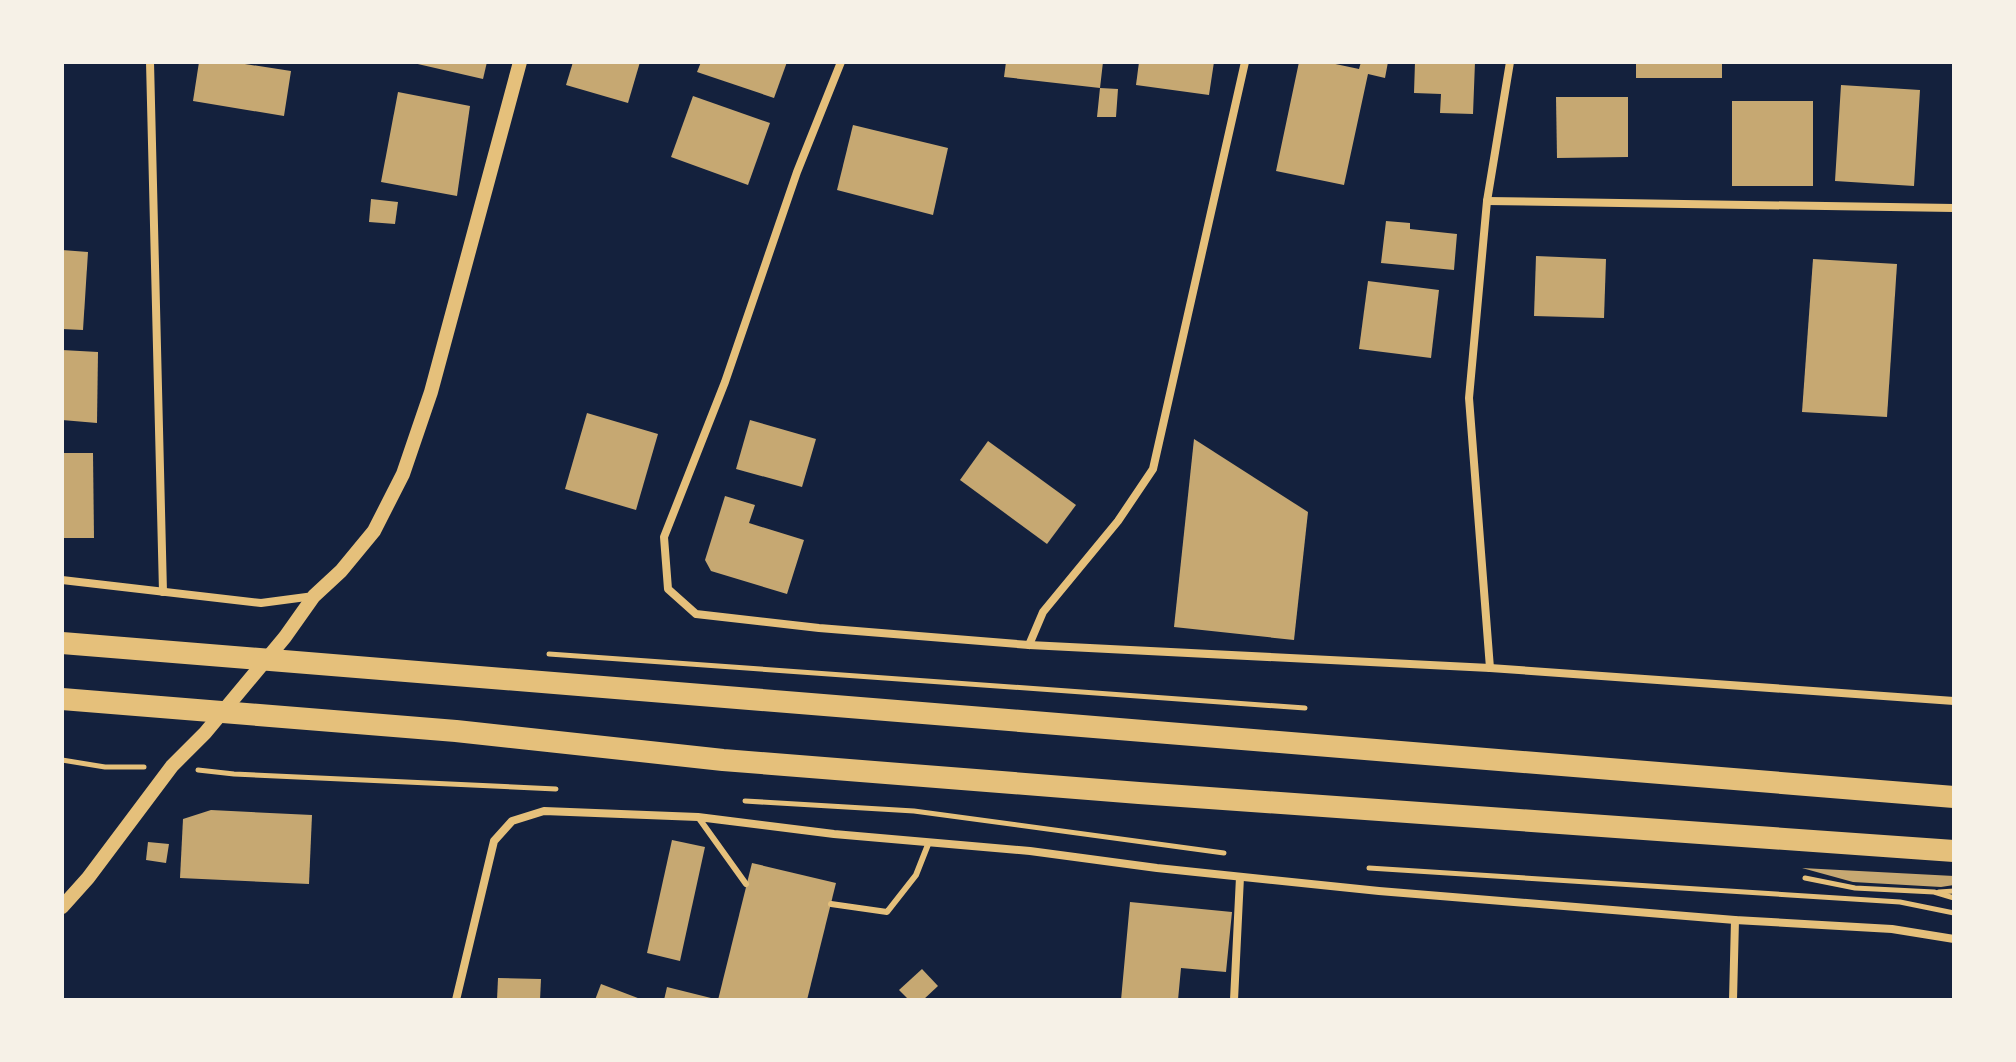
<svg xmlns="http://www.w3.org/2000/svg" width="2016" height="1062" font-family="'Roboto Condensed',sans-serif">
  <rect width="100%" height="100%" fill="#14213d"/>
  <g fill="#c6a872">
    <path d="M 199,62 L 232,62 L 291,71 L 284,116 L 193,101 Z"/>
    <path d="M 409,62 L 487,62 L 483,79 Z"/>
    <path d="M 573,62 L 640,62 L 628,103 L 566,85 Z"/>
    <path d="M 701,62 L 787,62 L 774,98 L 697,72 Z"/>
    <path d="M 1006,62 L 1103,62 L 1100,88 L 1118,89 L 1116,117 L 1097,117 L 1100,88 L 1004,77 Z"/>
    <path d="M 1139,62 L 1214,62 L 1209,95 L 1136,85 Z"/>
    <path d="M 1299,62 L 1326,62 L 1359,69 L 1361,62 L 1388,62 L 1385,78 L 1368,74 L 1344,185 L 1276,171 Z"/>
    <path d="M 1415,62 L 1475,62 L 1473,114 L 1440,113 L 1441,94 L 1414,93 Z"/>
    <rect x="1636" y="62" width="86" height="16"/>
    <path d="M 1841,85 L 1920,90 L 1914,186 L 1835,181 Z"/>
    <path d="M 398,92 L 470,106 L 457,196 L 381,182 Z"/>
    <path d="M 693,96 L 770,123 L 748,185 L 671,157 Z"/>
    <path d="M 1556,97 L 1628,97 L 1628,157 L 1557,158 Z"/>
    <rect x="1732" y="101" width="81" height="85"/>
    <path d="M 853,125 L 948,148 L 933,215 L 837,190 Z"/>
    <path d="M 371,199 L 398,202 L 395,224 L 369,222 Z"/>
    <path d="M 1386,221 L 1410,223 L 1410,229 L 1457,234 L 1454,270 L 1381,263 Z"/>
    <path d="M 62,250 L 88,252 L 83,330 L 62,329 Z"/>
    <path d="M 1536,256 L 1606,259 L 1604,318 L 1534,316 Z"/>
    <path d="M 1813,259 L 1897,264 L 1887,417 L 1802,412 Z"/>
    <path d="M 1368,281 L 1439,290 L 1431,358 L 1359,349 Z"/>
    <path d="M 62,350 L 98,352 L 97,423 L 62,420 Z"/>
    <path d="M 587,413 L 658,434 L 636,510 L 565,489 Z"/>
    <path d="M 750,420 L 816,439 L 802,487 L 736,469 Z"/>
    <path d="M 1194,439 L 1308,512 L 1294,640 L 1174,627 Z"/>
    <path d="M 988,441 L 1076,505 L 1047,544 L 960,480 Z"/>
    <path d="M 62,453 L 93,453 L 94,538 L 62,538 Z"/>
    <path d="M 725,496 L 755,505 L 749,523 L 804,540 L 787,594 L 711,571 L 705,560 Z"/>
    <path d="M 211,810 L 312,815 L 309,884 L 180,878 L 183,819 Z"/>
    <path d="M 672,840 L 705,847 L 680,961 L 647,953 Z"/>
    <path d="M 148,842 L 169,844 L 166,863 L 146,860 Z"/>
    <path d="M 752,863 L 836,883 L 807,1000 L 718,1000 Z"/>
    <path d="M 1802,868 L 1954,876 L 1954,885 L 1941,887 L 1853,882 Z"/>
    <path d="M 1130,902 L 1232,912 L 1226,972 L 1181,968 L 1178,1000 L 1121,1000 Z"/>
    <path d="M 922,969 L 938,986 L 923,1000 L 909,1000 L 899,990 Z"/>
    <path d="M 498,978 L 541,979 L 540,1000 L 497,1000 Z"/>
    <path d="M 601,984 L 643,1000 L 595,1000 Z"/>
    <path d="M 667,987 L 715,999 L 715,1000 L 664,1000 Z"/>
  </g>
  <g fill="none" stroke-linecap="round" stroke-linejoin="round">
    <g stroke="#e5c07b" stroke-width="5">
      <path d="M 549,654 L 1305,708"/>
      <path d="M 62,760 L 105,767 L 144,767"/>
      <path d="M 198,770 L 234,774 L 556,789"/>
      <path d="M 745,801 L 914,811 L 1224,853"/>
      <path d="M 1369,868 L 1900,902 L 1954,913"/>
      <path d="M 1805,878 L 1855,888 L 1934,892 L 1954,898"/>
      <path d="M 1939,892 L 1954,891"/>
    </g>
    <g stroke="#e5c07b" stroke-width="6">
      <path d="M 698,817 L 746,884"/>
      <path d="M 831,904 L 887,912 L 916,875 L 929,842"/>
    </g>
    <g stroke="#e5c07b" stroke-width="8">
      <path d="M 150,62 L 163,592"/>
      <path d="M 841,62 L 797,172 L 725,382 L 664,537 L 668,589 L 696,614 L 819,628 L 1029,645 L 1490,668 L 1954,701"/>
      <path d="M 1487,201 L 1954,208"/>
      <path d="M 62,580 L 261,603 L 314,596"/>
      <path d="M 1029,645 L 1043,612 L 1118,521 L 1153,469 L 1245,62"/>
      <path d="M 1490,668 L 1469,398 L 1487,201 L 1510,62"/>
      <path d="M 456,1000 L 494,841 L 512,821 L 544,811 L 698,817 L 834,834 L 1030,851 L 1157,868 L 1379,891 L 1735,920 L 1892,929 L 1954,939"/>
      <path d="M 1234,1000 L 1240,877"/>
      <path d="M 1733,1000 L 1735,920"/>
    </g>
    <path stroke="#e5c07b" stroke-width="14" d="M 62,907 L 88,878 L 172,766 L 205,733 L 285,637 L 314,596 L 341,571 L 374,531 L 403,474 L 431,392 L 520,62"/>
    <g stroke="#e5c07b" stroke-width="22">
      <path d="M 62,643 L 1954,797"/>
      <path d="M 62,699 L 456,731 L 723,760 L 1139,793 L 1954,851"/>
    </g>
  </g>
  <rect width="2016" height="1062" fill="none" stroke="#f6f1e7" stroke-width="128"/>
</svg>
